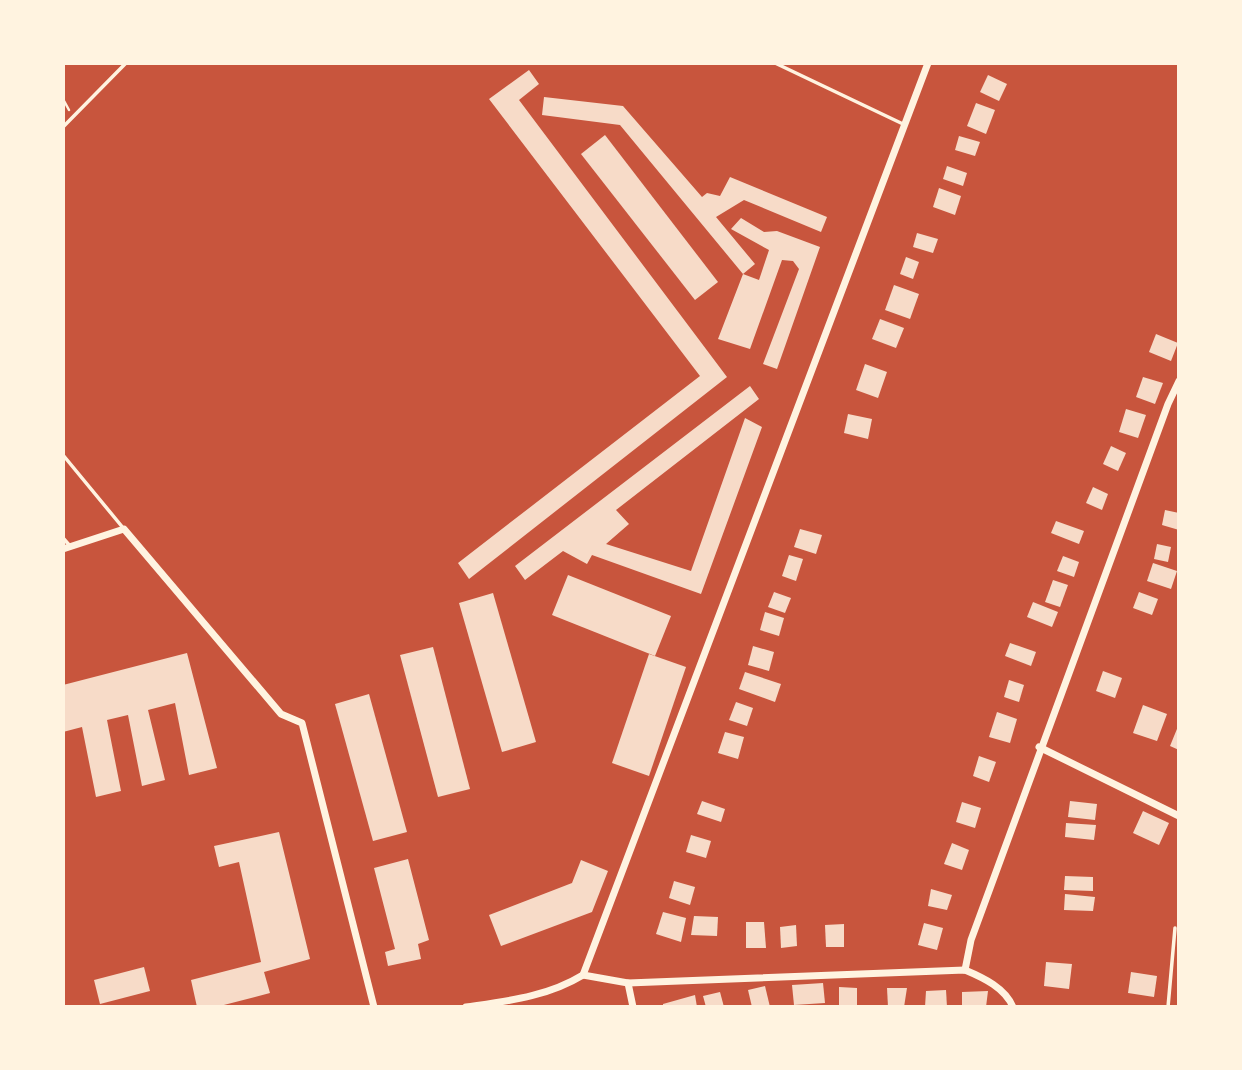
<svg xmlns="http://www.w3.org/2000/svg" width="1242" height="1070" font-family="Lato,sans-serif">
  <rect width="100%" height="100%" fill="#c8553d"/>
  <g fill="#f7dbc8">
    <path d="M 529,70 L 539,84 L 519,100 L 727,377 L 469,579 L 458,563 L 700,376 L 489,99 Z"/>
    <path d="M 988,75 L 1007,84 L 999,101 L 980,92 Z"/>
    <path d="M 544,97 L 623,106 L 702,197 L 707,193 L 720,196 L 730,177 L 827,217 L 821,232 L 744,200 L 716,217 L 755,264 L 743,274 L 620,125 L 542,115 Z"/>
    <path d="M 976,103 L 995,110 L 986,134 L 967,126 Z"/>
    <path d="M 605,135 L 718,282 L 695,300 L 581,154 Z"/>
    <path d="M 959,136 L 980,142 L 975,156 L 955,150 Z"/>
    <path d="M 947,166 L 967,173 L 963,186 L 943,179 Z"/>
    <path d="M 939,188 L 961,196 L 955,215 L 933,207 Z"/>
    <path d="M 741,218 L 764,232 L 777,231 L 820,247 L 777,369 L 763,364 L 799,269 L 793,261 L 782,260 L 750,349 L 718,339 L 743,274 L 759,280 L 769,250 L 731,229 Z"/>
    <path d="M 917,233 L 938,239 L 933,253 L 913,247 Z"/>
    <path d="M 906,257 L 919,262 L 913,279 L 900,274 Z"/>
    <path d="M 894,285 L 919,294 L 910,319 L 885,310 Z"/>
    <path d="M 880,319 L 904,328 L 896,348 L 872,339 Z"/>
    <path d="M 1156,334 L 1178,343 L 1171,361 L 1149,352 Z"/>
    <path d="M 865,364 L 887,372 L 878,398 L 856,390 Z"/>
    <path d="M 1143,377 L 1163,383 L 1155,404 L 1136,397 Z"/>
    <path d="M 750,386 L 759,399 L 616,510 L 629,524 L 606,544 L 691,571 L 745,418 L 762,427 L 701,594 L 592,555 L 587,564 L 563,551 L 525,580 L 515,566 Z"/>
    <path d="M 1126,409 L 1146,415 L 1138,438 L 1119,432 Z"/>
    <path d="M 848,414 L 872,419 L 868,439 L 844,433 Z"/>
    <path d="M 1111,446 L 1126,453 L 1118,471 L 1103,464 Z"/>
    <path d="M 1093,487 L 1108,494 L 1102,510 L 1086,503 Z"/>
    <path d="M 1165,510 L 1179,513 L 1179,530 L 1162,525 Z"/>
    <path d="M 1056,521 L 1084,531 L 1079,544 L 1051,533 Z"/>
    <path d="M 800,529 L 822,535 L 816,554 L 794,547 Z"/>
    <path d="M 1157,544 L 1171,547 L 1168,562 L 1154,559 Z"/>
    <path d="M 789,555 L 803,559 L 796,581 L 782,576 Z"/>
    <path d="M 1063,556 L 1079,562 L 1074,577 L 1057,571 Z"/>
    <path d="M 1153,563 L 1177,571 L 1171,589 L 1147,581 Z"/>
    <path d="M 568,575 L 671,616 L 655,656 L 552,615 Z"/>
    <path d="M 1053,580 L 1068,585 L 1060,607 L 1045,602 Z"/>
    <path d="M 774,592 L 791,598 L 785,613 L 768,607 Z"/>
    <path d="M 1139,592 L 1158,599 L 1152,615 L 1133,608 Z"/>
    <path d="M 493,593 L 536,742 L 502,752 L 459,603 Z"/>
    <path d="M 1033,602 L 1058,612 L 1052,627 L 1027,617 Z"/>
    <path d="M 765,612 L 784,618 L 779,636 L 760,630 Z"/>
    <path d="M 1010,643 L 1036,652 L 1031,666 L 1005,656 Z"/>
    <path d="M 753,646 L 774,652 L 769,671 L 748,665 Z"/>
    <path d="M 433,647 L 470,789 L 438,797 L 400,655 Z"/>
    <path d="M 187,653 L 217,768 L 189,775 L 175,703 L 148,710 L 165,780 L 142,786 L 128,715 L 107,720 L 121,791 L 96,797 L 82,727 L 63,732 L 63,685 Z"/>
    <path d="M 649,654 L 686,667 L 649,776 L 612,763 Z"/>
    <path d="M 1103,671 L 1122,678 L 1115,698 L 1096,691 Z"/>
    <path d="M 745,672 L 781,684 L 775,702 L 739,689 Z"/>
    <path d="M 1009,680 L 1024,685 L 1019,702 L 1004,697 Z"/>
    <path d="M 369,694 L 407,832 L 373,841 L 335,704 Z"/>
    <path d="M 736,702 L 753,708 L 747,726 L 729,720 Z"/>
    <path d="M 1143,705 L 1167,714 L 1157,741 L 1133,733 Z"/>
    <path d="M 997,712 L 1017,719 L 1010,743 L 989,737 Z"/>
    <path d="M 1179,724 L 1179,750 L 1170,746 Z"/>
    <path d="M 725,732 L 744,737 L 738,759 L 718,753 Z"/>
    <path d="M 979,756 L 996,762 L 989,782 L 973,776 Z"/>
    <path d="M 702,801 L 725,809 L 721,822 L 697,814 Z"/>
    <path d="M 1070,801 L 1097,804 L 1095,820 L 1068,817 Z"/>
    <path d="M 962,802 L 981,808 L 975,828 L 956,822 Z"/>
    <path d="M 1143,811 L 1169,823 L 1159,845 L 1133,833 Z"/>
    <path d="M 1066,823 L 1096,825 L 1094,840 L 1065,837 Z"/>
    <path d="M 279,832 L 310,959 L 264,972 L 270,993 L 216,1007 L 197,1007 L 191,980 L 261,962 L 239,862 L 219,867 L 214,846 Z"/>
    <path d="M 691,835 L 711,841 L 706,858 L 686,852 Z"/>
    <path d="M 952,843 L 969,850 L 962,870 L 944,864 Z"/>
    <path d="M 408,859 L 429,940 L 418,944 L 421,959 L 388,966 L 385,952 L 395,949 L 374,868 Z"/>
    <path d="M 581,860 L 608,871 L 592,912 L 501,946 L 489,915 L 572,883 Z"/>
    <path d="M 1065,876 L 1093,877 L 1093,891 L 1064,890 Z"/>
    <path d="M 674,881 L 695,887 L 690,905 L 669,898 Z"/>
    <path d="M 931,889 L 952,895 L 947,910 L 928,906 Z"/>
    <path d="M 1065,894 L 1095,897 L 1093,911 L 1064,910 Z"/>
    <path d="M 663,912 L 686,918 L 681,942 L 656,934 Z"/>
    <path d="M 694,916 L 718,917 L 717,936 L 691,935 Z"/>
    <path d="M 746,922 L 764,922 L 766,948 L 746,948 Z"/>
    <path d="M 924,923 L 943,928 L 937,950 L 918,945 Z"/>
    <path d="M 844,924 L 844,947 L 826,947 L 825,925 Z"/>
    <path d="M 796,925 L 797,946 L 781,948 L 780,927 Z"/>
    <path d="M 1046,962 L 1072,964 L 1069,989 L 1044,986 Z"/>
    <path d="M 144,967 L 150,991 L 100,1004 L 94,980 Z"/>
    <path d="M 1131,972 L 1157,976 L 1154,997 L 1128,993 Z"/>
    <path d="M 823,983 L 825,1003 L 794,1005 L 792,985 Z"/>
    <path d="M 765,986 L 770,1007 L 752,1007 L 748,990 Z"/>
    <path d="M 839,987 L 857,988 L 857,1006 L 839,1005 Z"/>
    <path d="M 887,988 L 907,988 L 904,1007 L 888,1007 Z"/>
    <path d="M 946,990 L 947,1007 L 925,1007 L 926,991 Z"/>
    <path d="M 988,991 L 986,1007 L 962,1007 L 962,992 Z"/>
    <path d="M 720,992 L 724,1007 L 706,1007 L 703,996 Z"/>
    <path d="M 695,995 L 697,1007 L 663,1007 L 663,1004 Z"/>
  </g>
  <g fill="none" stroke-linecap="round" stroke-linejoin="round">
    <path stroke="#fff3e0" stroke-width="2.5" d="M 63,99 L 69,110"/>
    <g stroke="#fff3e0" stroke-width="3.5">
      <path d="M 775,63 L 903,124"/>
      <path d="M 63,127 L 126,63"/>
      <path d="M 63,455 L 124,529"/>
      <path d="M 63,538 L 70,546"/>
      <path d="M 1168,1007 L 1175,928"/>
    </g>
    <g stroke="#fff3e0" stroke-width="7">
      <path d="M 63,549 L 124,529 L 281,714 L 302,723 L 374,1007"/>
      <path d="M 1039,747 L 1179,816"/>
      <path d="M 965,970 L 971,940 L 1168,404 L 1179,381"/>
      <path d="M 583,975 L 628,983 L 965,970 C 984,978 1005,988 1013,1007"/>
      <path d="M 628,983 L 633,1007"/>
      <path d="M 466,1007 C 507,1001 547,997 583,975 L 928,63"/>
    </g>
  </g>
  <rect width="1242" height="1070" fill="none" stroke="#fff3e0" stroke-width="130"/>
</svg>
